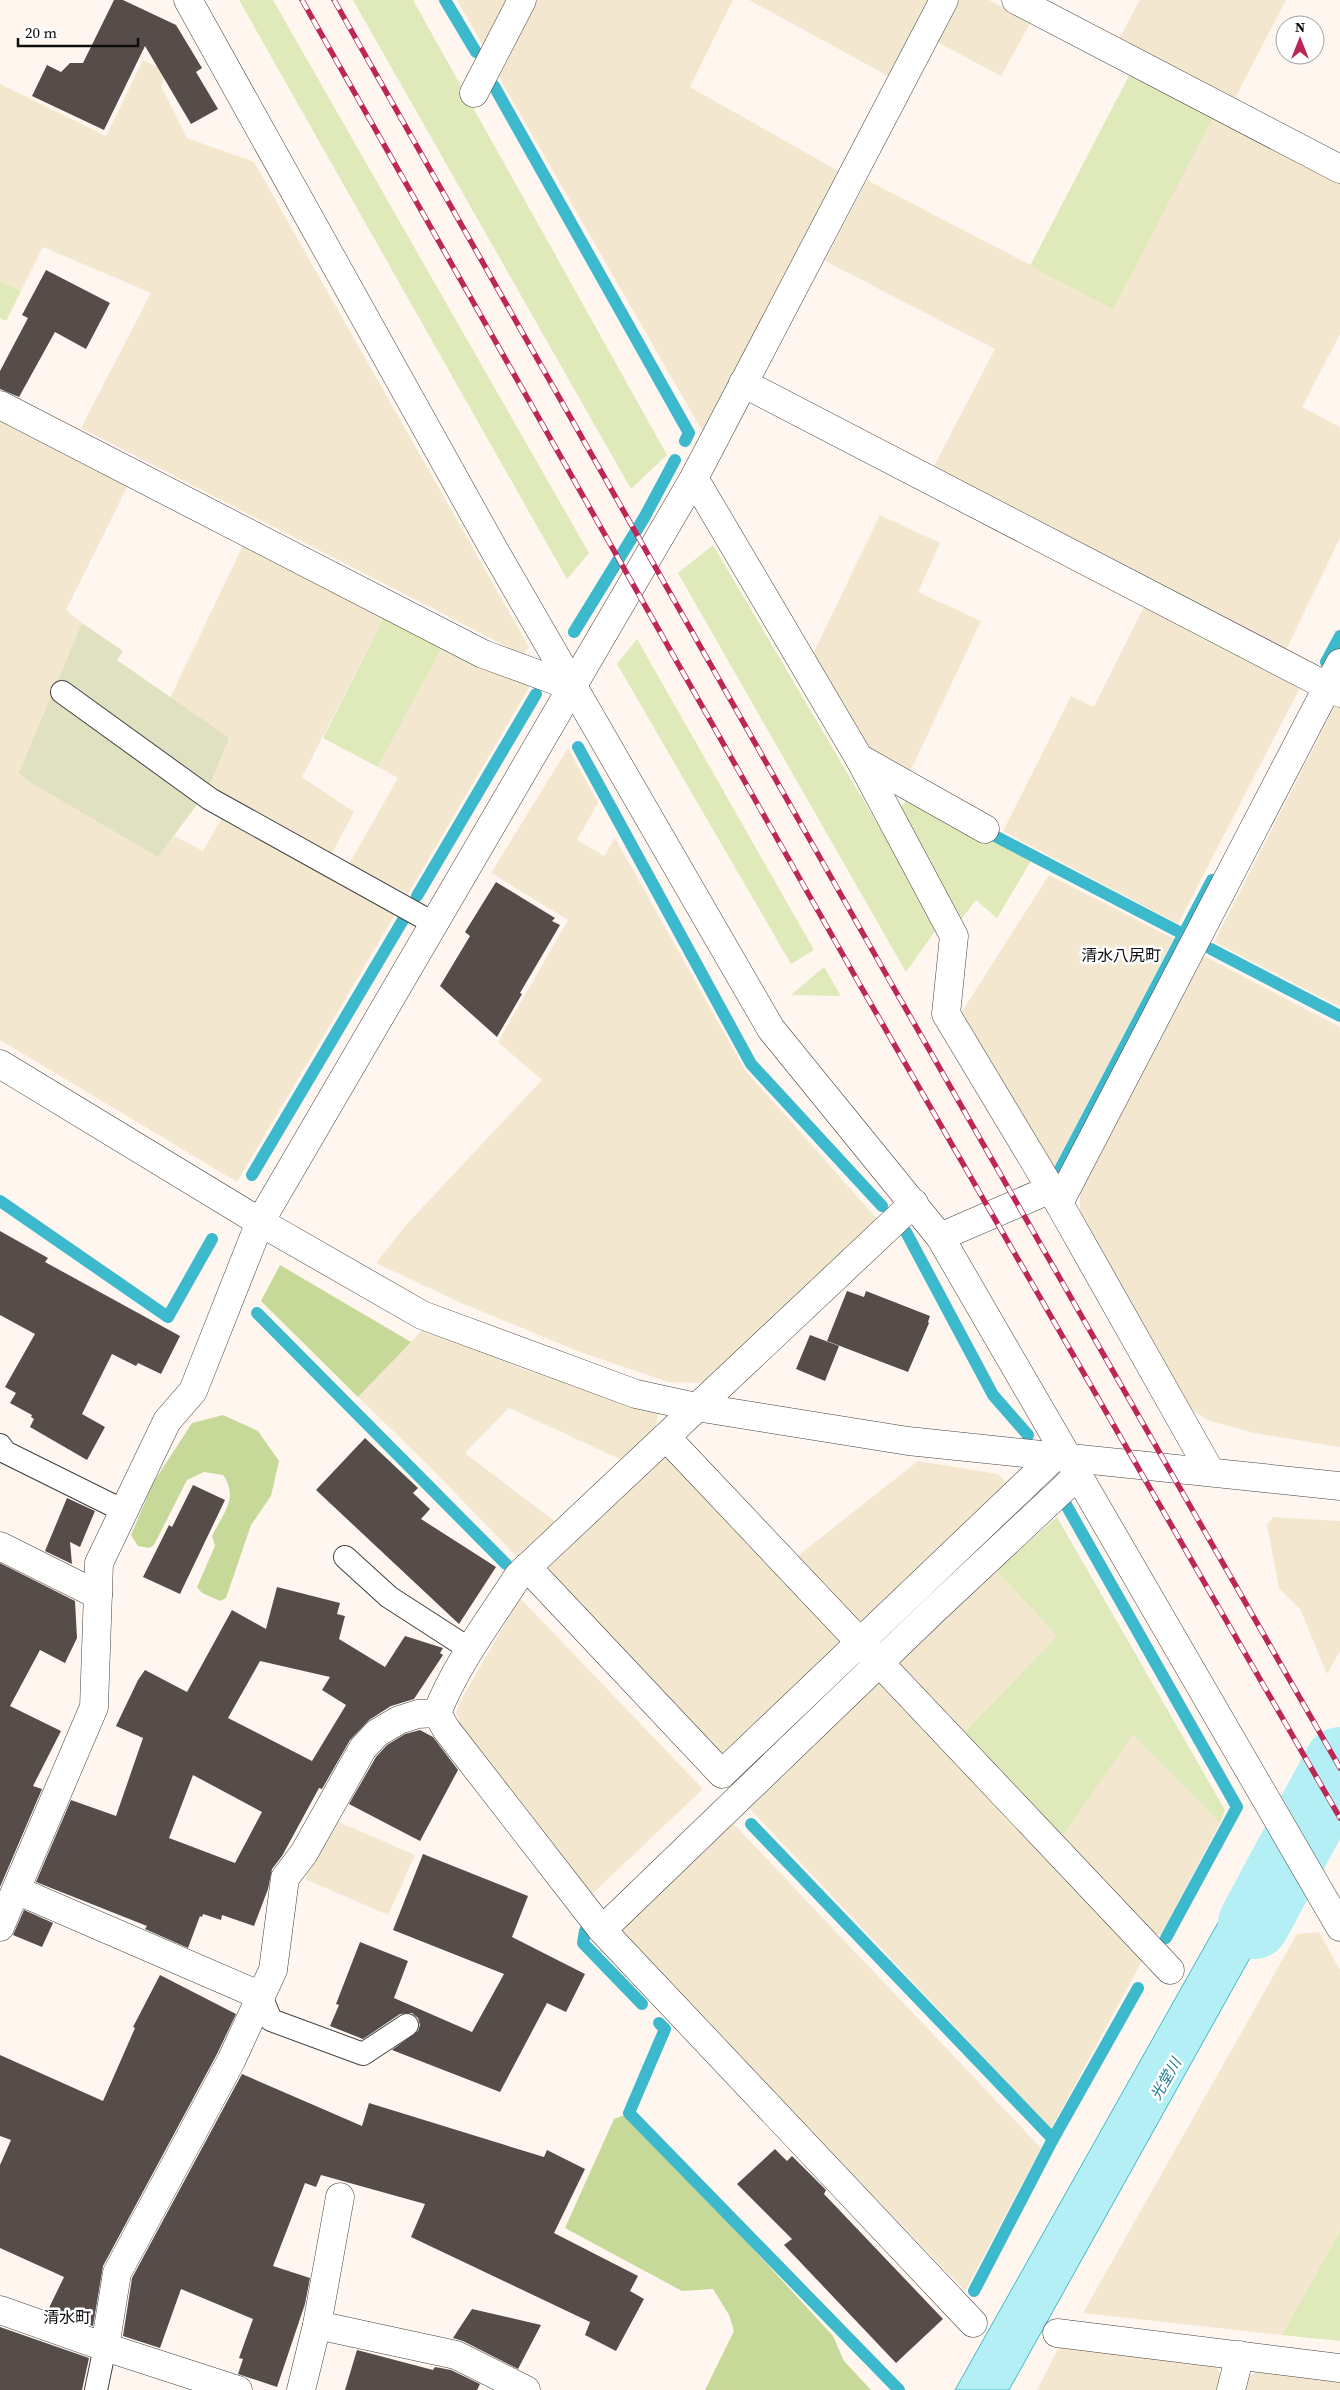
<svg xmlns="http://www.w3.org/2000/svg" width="1340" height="2390" font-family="'Source Serif 4','Noto Sans JP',serif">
  <rect width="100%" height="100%" fill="#fff7ef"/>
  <g fill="#f4e7cf">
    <path d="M 457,0 L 510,0 L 485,49 Z"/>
    <path d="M 537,0 L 733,0 L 690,87 L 840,172 L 704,434 L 499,77 Z"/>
    <path d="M 749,0 L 930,0 L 890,77 Z"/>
    <path d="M 959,0 L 989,0 L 1031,22 L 1001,76 L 937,42 Z"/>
    <path d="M 1140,0 L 1286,0 L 1235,98 L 1119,39 Z"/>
    <path d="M 143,60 L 168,72 L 161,86 L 187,138 L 254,162 L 529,647 L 523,655 L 81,428 L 151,293 L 43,247 L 21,291 L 0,281 L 0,84 L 106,136 Z"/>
    <path d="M 1214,116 L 1340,182 L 1340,334 L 1302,407 L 1340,427 L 1340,538 L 1286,650 L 933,468 L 995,349 L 825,261 L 867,180 L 1113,308 Z"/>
    <path d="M 0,412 L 131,479 L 66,610 L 82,623 L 20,773 L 158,857 L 174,836 L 203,851 L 223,816 L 396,913 L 237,1182 L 0,1040 Z"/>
    <path d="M 880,515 L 940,543 L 918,592 L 981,621 L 909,774 L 861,744 L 813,654 Z"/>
    <path d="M 245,541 L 386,613 L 302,777 L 354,812 L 331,855 L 207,791 L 170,698 Z"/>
    <path d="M 1147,601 L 1303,682 L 1178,924 L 1003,831 L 1071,696 L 1094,707 Z"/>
    <path d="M 444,643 L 530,686 L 408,894 L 349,864 L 398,778 L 378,767 Z"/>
    <path d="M 1340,707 L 1340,1007 L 1214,942 L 1334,708 Z"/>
    <path d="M 568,748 L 598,803 L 577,840 L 604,856 L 615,838 L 745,1070 L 879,1221 L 704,1383 L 668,1382 L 580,1352 L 459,1302 L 376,1263 L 406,1225 L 542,1080 L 498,1042 L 568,920 L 491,873 Z"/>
    <path d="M 1049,875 L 1174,939 L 1052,1171 L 961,1013 Z"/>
    <path d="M 1204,956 L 1340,1027 L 1340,1447 L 1254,1433 L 1210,1421 L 1194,1412 L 1180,1399 L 1080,1217 L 1080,1193 Z"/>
    <path d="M 425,1327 L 522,1369 L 641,1406 L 658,1413 L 656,1427 L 622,1460 L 509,1408 L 465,1453 L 557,1523 L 519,1559 L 427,1464 L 358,1397 Z"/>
    <path d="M 663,1453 L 845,1646 L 725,1760 L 544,1571 Z"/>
    <path d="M 918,1461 L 998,1474 L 1010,1487 L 862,1630 L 795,1558 Z"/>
    <path d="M 1273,1517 L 1340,1521 L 1340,1651 L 1327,1674 L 1300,1609 L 1279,1588 L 1267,1525 Z"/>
    <path d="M 996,1570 L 1057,1636 L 961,1736 L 894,1662 Z"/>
    <path d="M 520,1598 L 703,1789 L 592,1894 L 469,1748 L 456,1713 L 462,1698 Z"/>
    <path d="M 877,1680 L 1142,1961 L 1051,2129 L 749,1808 Z"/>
    <path d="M 1133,1735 L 1220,1823 L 1161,1934 L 1151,1935 L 1060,1840 Z"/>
    <path d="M 334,1820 L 415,1855 L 388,1915 L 305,1879 Z"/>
    <path d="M 732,1822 L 1041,2148 L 965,2291 L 617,1930 Z"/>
    <path d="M 1319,1932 L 1340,1970 L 1340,2231 L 1282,2335 L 1083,2313 L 1297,1934 Z"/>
    <path d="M 1062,2341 L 1213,2363 L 1221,2375 L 1217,2390 L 1037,2390 Z"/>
    <path d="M 1261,2369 L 1340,2378 L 1340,2390 L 1244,2390 L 1247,2377 Z"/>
  </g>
  <g fill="#dfe9b9">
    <path d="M 239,0 L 273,0 L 589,553 L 567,579 Z"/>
    <path d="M 353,0 L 413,0 L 667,455 L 631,489 Z"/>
    <path d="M 1131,72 L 1214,116 L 1113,309 L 1030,266 Z"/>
    <path d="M 0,281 L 21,291 L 6,321 L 0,318 Z"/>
    <path d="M 713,545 L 938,927 L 906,972 L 678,573 Z"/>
    <path d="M 386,613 L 444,643 L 378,767 L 323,738 Z"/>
    <path d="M 637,639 L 814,950 L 791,964 L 617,664 Z"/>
    <path d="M 906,800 L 984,845 L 989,838 L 1031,861 L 997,918 L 976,900 L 959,922 L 900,809 Z"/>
    <path d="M 824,967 L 841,996 L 791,995 Z"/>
    <path d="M 1057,1517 L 1225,1810 L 1220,1823 L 1133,1735 L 1060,1840 L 961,1736 L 1057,1636 L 996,1570 Z"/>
    <path d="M 1340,2231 L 1340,2341 L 1282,2335 Z"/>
  </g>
  <g fill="#c7d998">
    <path d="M 280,1265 L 411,1342 L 358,1397 L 261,1301 Z"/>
    <path d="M 223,1415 L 258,1431 L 279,1461 L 271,1496 L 251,1525 L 226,1598 L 220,1601 L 202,1593 L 197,1587 L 215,1546 L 212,1536 C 223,1514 239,1498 223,1475 L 204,1472 L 187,1480 L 154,1545 L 149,1548 L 138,1546 L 131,1535 L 153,1483 L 192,1423 Z"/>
    <path d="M 624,2115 L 746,2241 L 833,2336 L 844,2361 L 871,2390 L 705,2390 L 734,2331 L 729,2315 L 713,2289 L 682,2291 L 565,2228 L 614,2119 Z"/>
  </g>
  <path fill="#dfe1c0" d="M 82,623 L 123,651 L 117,660 L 229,738 L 207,791 L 158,857 L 30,782 L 19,773 Z"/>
  <path fill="#b4eff5" stroke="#3cb9cc" d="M 1273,1825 L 1299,1870 L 1009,2390 L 955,2390 Z"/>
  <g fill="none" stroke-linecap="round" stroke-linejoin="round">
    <g stroke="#3cb9cc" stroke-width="12">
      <path d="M 445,0 L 476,52"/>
      <path d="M 494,86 L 689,433 L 685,441"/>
      <path d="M 574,632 L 644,518 L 675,460"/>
      <path d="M 1326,662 L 1340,636"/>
      <path d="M 578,747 L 751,1064 L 882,1206"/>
      <path d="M 995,836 L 1183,934"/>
      <path d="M 417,896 L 536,694"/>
      <path d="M 1211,949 L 1340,1016"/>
      <path d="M 252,1175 L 403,920"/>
      <path d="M 1056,1177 L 1212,880"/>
      <path d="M 0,1201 L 168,1317 L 212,1239"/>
      <path d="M 906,1232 L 993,1395 L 1028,1435"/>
      <path d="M 257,1313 L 506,1564"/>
      <path d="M 1065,1503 L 1237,1807 L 1166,1938"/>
      <path d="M 891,1631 L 932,1594"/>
      <path d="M 737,1781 L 838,1682"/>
      <path d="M 751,1824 L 1053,2139 L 974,2291"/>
      <path d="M 585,1931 L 583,1943 L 642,2004"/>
      <path d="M 659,2023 L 665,2029 L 629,2113 L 899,2390"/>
      <path d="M 1053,2139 L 1138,1988"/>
    </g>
    <path stroke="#b4eff5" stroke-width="72" d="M 1254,1923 L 1340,1763"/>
  </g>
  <g fill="#564c4a" fill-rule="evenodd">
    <path d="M 114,0 L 123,0 L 176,25 L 202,68 L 196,72 L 218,109 L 191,124 L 145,46 L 104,130 L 32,96 L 47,65 L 61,72 L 70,63 L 83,63 Z"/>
    <path d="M 46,270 L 110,303 L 86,349 L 55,332 L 19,397 L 0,389 L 0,371 L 28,318 L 22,315 Z"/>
    <path d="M 496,882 L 555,918 L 552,921 L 560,925 L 520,993 L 522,994 L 497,1037 L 440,986 L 470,936 L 465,932 Z"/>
    <path d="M 0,1231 L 48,1258 L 45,1262 L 180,1336 L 161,1374 L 138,1363 L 136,1366 L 112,1354 L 82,1414 L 105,1427 L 87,1460 L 30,1427 L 34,1419 L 31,1417 L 32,1415 L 10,1403 L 16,1393 L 5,1387 L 35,1334 L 0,1315 Z"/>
    <path d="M 847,1291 L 864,1297 L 866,1291 L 930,1316 L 928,1322 L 929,1323 L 908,1372 L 827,1341 Z"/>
    <path d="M 810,1335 L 839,1346 L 825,1381 L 796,1369 Z"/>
    <path d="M 365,1438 L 418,1488 L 413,1493 L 430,1509 L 421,1519 L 496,1567 L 459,1624 L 316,1490 Z"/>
    <path d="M 193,1485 L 225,1500 L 180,1594 L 143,1577 L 169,1525 L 172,1527 Z"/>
    <path d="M 67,1498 L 95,1511 L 80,1547 L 70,1542 L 72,1564 L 45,1551 Z"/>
    <path d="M 0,1563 L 75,1601 L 77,1638 L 65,1663 L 40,1650 L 10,1706 L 61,1731 L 33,1786 L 42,1789 L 0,1887 Z"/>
    <path d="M 277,1587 L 340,1603 L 337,1614 L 345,1616 L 339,1639 L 385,1667 L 405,1636 L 443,1648 L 440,1653 L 443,1655 L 414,1699 L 391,1706 L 369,1720 L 350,1740 L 322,1789 L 319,1788 L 282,1856 L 272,1869 L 268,1889 L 254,1926 L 222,1915 L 221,1920 L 203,1914 L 202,1917 L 200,1916 L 188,1948 L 145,1929 L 147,1926 L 36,1882 L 71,1800 L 116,1816 L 143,1738 L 116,1726 L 138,1680 L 145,1670 L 187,1692 L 232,1610 L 266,1629 ZM 260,1661 L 330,1677 L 322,1690 L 346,1705 L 312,1761 L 228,1718 ZM 193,1775 L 262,1812 L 235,1863 L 169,1838 Z"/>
    <path d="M 420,1730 L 433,1737 L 458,1770 L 420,1841 L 349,1804 L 376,1757 L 387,1745 L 405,1734 Z"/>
    <path d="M 423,1854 L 528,1896 L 512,1937 L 585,1974 L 566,2012 L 547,2003 L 500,2092 L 392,2050 L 418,2031 L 420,2025 L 418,2018 L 412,2013 L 400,2014 L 363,2039 L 330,2026 L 339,2005 L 336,2004 L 360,1942 L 408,1961 L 394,1998 L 472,2032 L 504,1974 L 393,1930 Z"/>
    <path d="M 24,1910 L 53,1923 L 42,1947 L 13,1935 Z"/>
    <path d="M 160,1975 L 236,2014 L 217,2054 L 103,2266 L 93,2326 L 48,2310 L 64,2277 L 0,2248 L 0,2165 L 11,2140 L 0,2136 L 0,2055 L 103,2101 L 135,2028 L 133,2027 Z"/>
    <path d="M 242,2074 L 362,2126 L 369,2103 L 544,2157 L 547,2150 L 585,2169 L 554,2233 L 638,2276 L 630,2291 L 644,2299 L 616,2351 L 585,2335 L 590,2322 L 411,2237 L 425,2204 L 321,2175 L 316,2187 L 305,2183 L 273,2266 L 310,2278 L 305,2304 L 277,2387 L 238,2374 L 243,2359 L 239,2358 L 253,2319 L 181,2289 L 160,2348 L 123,2336 L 132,2278 Z"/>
    <path d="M 775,2149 L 787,2161 L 792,2156 L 826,2190 L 824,2194 L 943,2319 L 896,2363 L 784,2245 L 792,2239 L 737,2184 Z"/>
    <path d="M 472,2309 L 541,2325 L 518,2369 L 463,2341 L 453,2338 Z"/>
    <path d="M 0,2327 L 89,2358 L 82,2390 L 0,2390 Z"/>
    <path d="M 357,2350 L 433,2370 L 435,2367 L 451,2370 L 480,2384 L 477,2390 L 345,2390 Z"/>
  </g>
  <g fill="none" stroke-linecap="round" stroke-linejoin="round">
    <g stroke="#414141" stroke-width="24">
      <g id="service">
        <path d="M 62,692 L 210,799 L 435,924"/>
        <path d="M 0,1445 L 5,1452 L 124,1511"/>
        <path d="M 345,1557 L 389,1597 L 471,1650"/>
        <path d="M 261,1996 L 271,2020 L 363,2054 L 407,2025"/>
        <path d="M 96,2390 L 105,2347"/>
      </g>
    </g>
    <g stroke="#414141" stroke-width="29">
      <g id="minor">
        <path d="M 1016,0 L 1340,169"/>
        <path d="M 474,93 L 522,0"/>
        <path d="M 743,383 L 1340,693"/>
        <path d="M 0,405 L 483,654 L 573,687"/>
        <path d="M 694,478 L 859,758 L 954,936 L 946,1014 L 1051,1189 L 1210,1471"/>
        <path d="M 859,758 L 985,829"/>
        <path d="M 0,1064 L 260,1222 L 422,1315 L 636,1394 L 696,1407 L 908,1441 L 1340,1486"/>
        <path d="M 914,1203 L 518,1576 C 490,1620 456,1664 437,1713 L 446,1729 L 602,1930 L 973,2323"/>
        <path d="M 1059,1203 L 1340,663"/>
        <path d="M 940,1237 L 1051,1189"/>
        <path d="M 666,1437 L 1170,1970"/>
        <path d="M 0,1546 L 98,1595"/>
        <path d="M 527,1567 L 722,1774 L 1054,1457"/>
        <path d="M 16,1890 L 261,1996"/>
        <path d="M 0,1927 L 94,1707 L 99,1563 L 167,1421 L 193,1391 L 260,1222 L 694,478 L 944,0"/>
        <path d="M 602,1930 L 933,1611 L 1077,1476"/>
        <path d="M 0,2310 L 105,2347 L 238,2390"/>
        <path d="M 317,2325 L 456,2355 L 526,2390"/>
        <path d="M 1057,2333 L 1340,2368"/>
        <path d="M 105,2347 L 117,2273 L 231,2061 L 273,1970 L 285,1878 L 304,1853 L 363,1748 L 377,1733 L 399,1720 L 418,1714 L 437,1713"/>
        <path d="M 301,2390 L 317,2325 L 340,2197"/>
        <path d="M 1231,2390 L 1240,2355"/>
      </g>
    </g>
    <g stroke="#414141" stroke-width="29">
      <path id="tertiary" d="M 188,0 L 493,548 L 771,1029 L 940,1237 L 1340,1927"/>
    </g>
    <use href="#service" stroke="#fff" stroke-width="22"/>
    <use href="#minor" stroke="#fff" stroke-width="28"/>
    <use href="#tertiary" stroke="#fff" stroke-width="28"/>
    <g stroke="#bd2756" stroke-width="5.5">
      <g id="rail">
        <path d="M 302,0 L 860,985 L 1340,1818"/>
        <path d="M 334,0 L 887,976 L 1340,1768"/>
      </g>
    </g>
    <use href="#rail" stroke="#fff" stroke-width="4" stroke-dasharray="11" stroke-linecap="butt"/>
  </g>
  <g text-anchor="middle" stroke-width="5" stroke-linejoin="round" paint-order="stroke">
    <g font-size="15" font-style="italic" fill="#177c91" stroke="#fff">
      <text transform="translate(1166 2079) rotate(-60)" y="5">光堂川</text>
    </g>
    <g font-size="16" fill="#0e0e0e" stroke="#fff">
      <text x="1121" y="961">清水八尻町</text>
      <text x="67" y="2323">清水町</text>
    </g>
  </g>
  <g transform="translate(1300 40)"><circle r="24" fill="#ffffff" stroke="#9f9f9f"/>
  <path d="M0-4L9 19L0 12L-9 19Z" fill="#bd2756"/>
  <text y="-8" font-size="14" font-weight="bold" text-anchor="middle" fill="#0e0e0e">N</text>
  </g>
  <path d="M18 38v8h120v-8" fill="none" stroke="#0e0e0e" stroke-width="2.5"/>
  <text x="25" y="38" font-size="15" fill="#0e0e0e" stroke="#ffffff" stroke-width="4" paint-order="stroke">20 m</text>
</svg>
